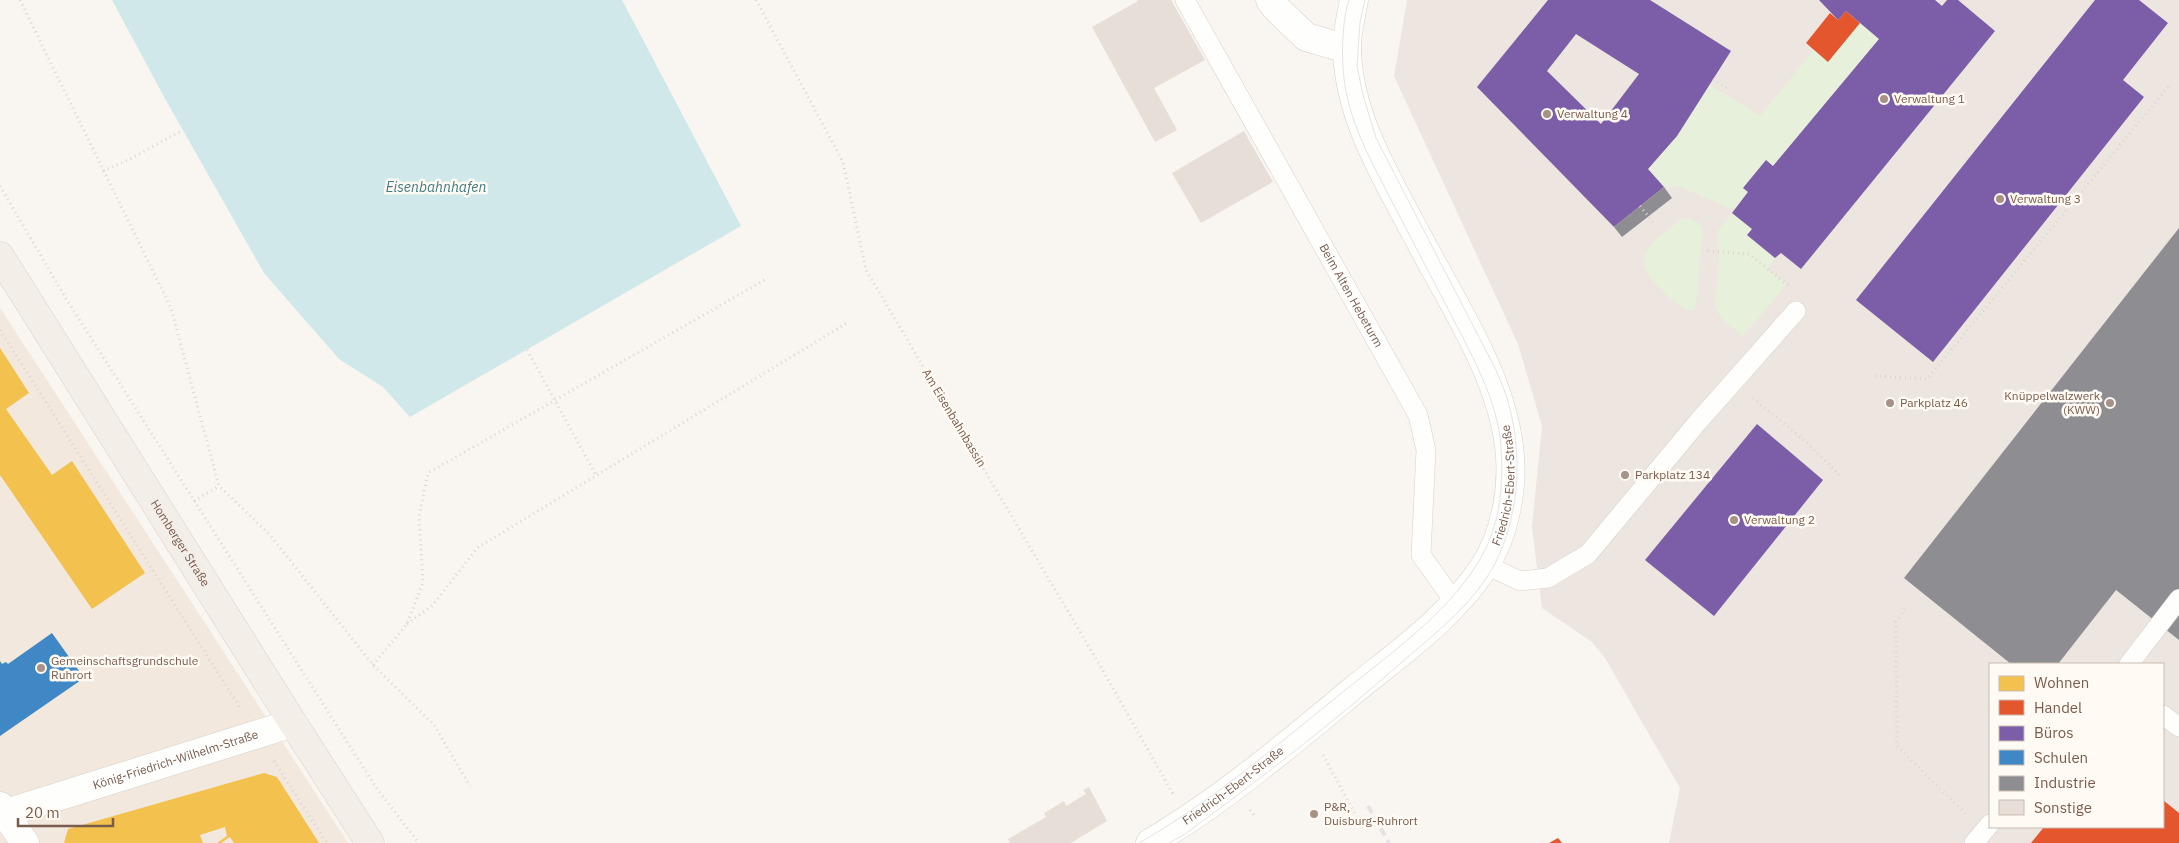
<svg xmlns="http://www.w3.org/2000/svg" width="2179" height="843" font-family="'IBM Plex Sans',sans-serif">
  <rect width="100%" height="100%" fill="#f9f5f0"/>
  <path fill="#f2e8de" d="M 0,308 L 348,843 L 0,843 Z"/>
  <path fill="#ede5e0" fill-rule="evenodd" d="M 1407,0 L 2179,0 L 2179,843 L 1669,843 L 1680,788 L 1605,658 L 1592,642 L 1542,608 L 1532,527 L 1542,426 L 1518,344 L 1394,76 ZM 1990,664 L 2163,664 L 2163,827 L 1990,827 Z"/>
  <g fill="#e7f0db">
    <path d="M 1860,23 L 1879,39 L 1773,166 L 1766,160 L 1743,187 L 1748,192 L 1734,210 L 1680,187 L 1664,187 L 1648,169 L 1677,136 L 1710,85 L 1760,116 L 1814,50 L 1828,62 Z"/>
    <path d="M 1732,213 L 1752,229 L 1747,235 L 1775,258 L 1768,270 L 1787,284 L 1743,336 L 1723,320 L 1717,311 L 1715,304 L 1719,262 L 1718,231 Z"/>
    <path d="M 1682,219 L 1692,219 L 1700,224 L 1703,232 L 1696,303 L 1694,310 L 1685,310 C 1668,295 1628,270 1651,244 C 1659,235 1672,227 1682,219 Z"/>
  </g>
  <path fill="#d0e8ea" d="M 112,0 L 622,0 L 741,226 L 410,417 L 383,387 L 339,359 L 264,273 L 163,95 Z"/>
  <g fill="#f2c14e">
    <path d="M 0,348 L 29,393 L 6,409 L 52,475 L 72,461 L 145,573 L 92,609 L 0,475 Z"/>
    <path d="M 264,773 L 277,777 L 319,843 L 234,843 L 230,837 L 221,843 L 217,843 L 227,836 L 225,827 L 200,835 L 203,843 L 64,843 L 68,829 Z"/>
  </g>
  <g fill="#e4572e">
    <path d="M 1846,11 L 1860,23 L 1828,62 L 1806,43 L 1830,13 L 1838,20 Z"/>
    <path d="M 2163,800 L 2179,813 L 2179,843 L 2031,843 L 2044,827 L 2163,827 Z"/>
    <path d="M 1558,838 L 1562,843 L 1549,843 Z"/>
  </g>
  <g fill="#7b5ea7" fill-rule="evenodd">
    <path d="M 1548,0 L 1650,0 L 1731,51 L 1677,136 L 1648,169 L 1664,187 L 1614,227 L 1477,87 ZM 1576,34 L 1639,74 L 1601,124 L 1547,71 Z"/>
    <path d="M 1819,0 L 1935,0 L 1942,6 L 1947,0 L 1958,0 L 1995,31 L 1801,269 L 1781,253 L 1775,258 L 1747,235 L 1752,229 L 1732,213 L 1748,192 L 1743,188 L 1766,160 L 1773,166 L 1879,39 L 1846,11 L 1838,20 Z"/>
    <path d="M 2095,0 L 2139,0 L 2168,23 L 2123,80 L 2144,97 L 1933,362 L 1856,300 Z"/>
    <path d="M 1757,424 L 1823,480 L 1714,616 L 1645,560 Z"/>
  </g>
  <path fill="#3f88c5" d="M 52,633 L 84,678 L 0,736 L 0,661 L 2,664 L 6,662 L 8,664 Z"/>
  <g fill="#8d8d92">
    <path d="M 1664,187 L 1672,198 L 1622,237 L 1614,227 Z"/>
    <path d="M 2179,228 L 2179,640 L 2116,590 L 2058,664 L 2011,664 L 1904,578 Z"/>
  </g>
  <g fill="#e6ded7">
    <path d="M 1137,0 L 1171,0 L 1205,60 L 1154,88 L 1177,130 L 1155,142 L 1092,27 L 1138,1 Z"/>
    <path d="M 1244,131 L 1273,182 L 1201,223 L 1172,173 Z"/>
    <path d="M 1089,787 L 1107,821 L 1071,843 L 1010,843 L 1008,839 L 1046,817 L 1044,813 L 1064,801 L 1066,806 L 1086,794 L 1083,790 Z"/>
  </g>
  <g fill="none" stroke-linecap="round" stroke-linejoin="round">
    <g stroke="#d7d1cb" stroke-width="20">
      <g id="service">
        <path id="s1" d="M 1185,0 L 1418,415 L 1426,450 L 1421,555 L 1456,604"/>
        <path d="M 1486,565 L 1520,581 L 1548,578 L 1588,554 L 1697,423 L 1796,311"/>
        <path d="M 2129,664 L 2179,599"/>
        <path d="M 2163,715 L 2179,727"/>
        <path d="M 1974,843 L 1990,824"/>
      </g>
    </g>
    <g stroke="#d7d1cb" stroke-width="29">
      <g id="minor">
        <path d="M 0,806 L 25,843"/>
        <path id="s2" d="M 0,815 L 293,723"/>
      </g>
    </g>
    <g stroke="#d7d1cb" stroke-width="29">
      <path id="tertiary" d="M 1270,0 L 1275,7 L 1306,37 L 1347,49"/>
    </g>
    <g stroke="#d9d2cb" stroke-width="29">
      <g id="secondary">
        <path id="s3" d="M 1150,843 C 1223,800 1290,743 1355,689 C 1401,652 1451,617 1484,567 C 1506,533 1514,486 1509,446 C 1500,374 1453,304 1420,241 C 1388,180 1350,121 1347,52 C 1346,35 1351,17 1354,0"/>
      </g>
    </g>
    <g stroke="#dad1cc" stroke-width="29">
      <g id="primary">
        <path id="s4" d="M 0,256 L 293,723 L 370,843"/>
      </g>
    </g>
    <g stroke="#dcd5d0" stroke-width="3" stroke-dasharray="1 4" stroke-linecap="butt">
      <path d="M 20,0 L 171,308 L 219,486 L 270,535 L 373,665 L 434,725 L 470,786"/>
      <path d="M 756,0 L 843,162 L 866,270 L 1102,669 L 1173,794"/>
      <path d="M 1713,79 L 1727,88"/>
      <path d="M 103,171 L 128,160 L 183,130"/>
      <path d="M 0,186 L 65,297 L 377,789 L 419,843"/>
      <path d="M 1640,206 L 1653,222"/>
      <path d="M 1708,251 L 1749,254 L 1789,286"/>
      <path d="M 0,330 L 241,709"/>
      <path d="M 527,350 L 596,475"/>
      <path d="M 1875,376 L 1927,379 L 2169,86"/>
      <path d="M 1753,398 L 1804,440 L 1841,476"/>
      <path d="M 194,501 L 219,486"/>
      <path d="M 1905,609 L 1896,622 L 1897,746 L 1966,814"/>
      <path d="M 407,624 L 433,605 L 477,548 L 847,323"/>
      <path d="M 373,665 L 407,624 L 423,582 L 419,516 L 428,473 L 768,278"/>
      <path d="M 1323,755 L 1363,829"/>
      <path d="M 274,761 L 327,843"/>
      <path d="M 1250,810 L 1256,818"/>
    </g>
    <use href="#service" stroke="#fefefd" stroke-width="19"/>
    <use href="#minor" stroke="#fefefd" stroke-width="28"/>
    <use href="#tertiary" stroke="#fefefd" stroke-width="28"/>
    <use href="#secondary" stroke="#fefefd" stroke-width="28"/>
    <use href="#primary" stroke="#f3eee8" stroke-width="28"/>
    <g stroke="#e6e3e7" stroke-width="1">
      <path d="M 1139,843 C 1208,804 1271,750 1333,700 C 1384,658 1455,610 1485,550 C 1502,516 1504,475 1500,437 C 1494,393 1469,350 1449,311 C 1428,271 1407,230 1386,190 C 1358,136 1339,99 1343,36 C 1344,23 1345,12 1349,0"/>
      <path d="M 1169,843 L 1185,834 C 1260,779 1333,723 1402,662 C 1438,631 1481,598 1500,553 C 1519,507 1522,457 1510,409 C 1507,395 1501,382 1496,370 L 1376,138 L 1363,95 L 1357,66 L 1360,22 L 1365,0"/>
    </g>
    <path stroke="#e6e3e7" stroke-width="4" stroke-dasharray="8 5" stroke-linecap="butt" d="M 1368,806 L 1389,843"/>
  </g>
  <g fill="#a69286" stroke="#fffaf3" stroke-width="2">
    <circle cx="1884" cy="99" r="5"/>
    <circle cx="1547" cy="114" r="5"/>
    <circle cx="2000" cy="199" r="5"/>
    <circle cx="1890" cy="403" r="5"/>
    <circle cx="2110" cy="403" r="5"/>
    <circle cx="1625" cy="475" r="5"/>
    <circle cx="1734" cy="520" r="5"/>
    <circle cx="41" cy="668" r="5"/>
    <circle cx="1314" cy="814" r="5"/>
  </g>
  <g text-anchor="middle" stroke-width="5" stroke-linejoin="round" paint-order="stroke">
    <g font-size="12" fill="#7a5c4d" stroke="#fffaf3" text-anchor="start">
      <text x="1894" y="103">Verwaltung 1</text>
      <text x="1557" y="118">Verwaltung 4</text>
      <text x="2010" y="203">Verwaltung 3</text>
      <text x="2100" y="400" text-anchor="end">Knüppelwalzwerk<tspan x="2100" dy="14">(KWW)</tspan></text>
      <text x="1900" y="407">Parkplatz 46</text>
      <text x="1635" y="479">Parkplatz 134</text>
      <text x="1744" y="524">Verwaltung 2</text>
      <text x="51" y="665">Gemeinschaftsgrundschule<tspan x="51" dy="14">Ruhrort</tspan></text>
      <text x="1324" y="811">P&amp;R,<tspan x="1324" dy="14">Duisburg-Ruhrort</tspan></text>
    </g>
    <g font-size="12" fill="#7a5c4d" stroke="#fffaf3">
      <text dy="4" stroke="none"><textPath href="#s1" startOffset="339">Beim Alten Hebeturm</textPath></text>
      <text transform="translate(954 418) rotate(59)" y="4">Am Eisenbahnbassin</text>
      <text dy="4" stroke="none"><textPath href="#s3" startOffset="521">Friedrich-Ebert-Straße</textPath></text>
      <text dy="4" stroke="none"><textPath href="#s4" startOffset="339">Homberger Straße</textPath></text>
      <text dy="4" stroke="none"><textPath href="#s2" startOffset="184">König-Friedrich-Wilhelm-Straße</textPath></text>
      <text dy="4" stroke="none"><textPath href="#s3" startOffset="101">Friedrich-Ebert-Straße</textPath></text>
    </g>
    <g font-size="14" font-style="italic" fill="#437c86" stroke="#fffaf3">
      <text x="436" y="192">Eisenbahnhafen</text>
    </g>
  </g>
  <rect x="1989" y="663" width="175" height="165" fill="#fffaf3" stroke="#cabbb1"/>
  <rect x="1999" y="676" width="25" height="15" fill="#f2c14e" stroke="#cabbb1"/>
  <text x="2034" y="688" font-size="15" fill="#7a5c4d">Wohnen</text>
  <rect x="1999" y="700" width="25" height="15" fill="#e4572e" stroke="#cabbb1"/>
  <text x="2034" y="713" font-size="15" fill="#7a5c4d">Handel</text>
  <rect x="1999" y="726" width="25" height="15" fill="#7b5ea7" stroke="#cabbb1"/>
  <text x="2034" y="738" font-size="15" fill="#7a5c4d">Büros</text>
  <rect x="1999" y="750" width="25" height="15" fill="#3f88c5" stroke="#cabbb1"/>
  <text x="2034" y="763" font-size="15" fill="#7a5c4d">Schulen</text>
  <rect x="1999" y="776" width="25" height="15" fill="#8d8d92" stroke="#cabbb1"/>
  <text x="2034" y="788" font-size="15" fill="#7a5c4d">Industrie</text>
  <rect x="1999" y="800" width="25" height="15" fill="#e6ded7" stroke="#cabbb1"/>
  <text x="2034" y="813" font-size="15" fill="#7a5c4d">Sonstige</text>
  <path d="M18 818v8h95v-8" fill="none" stroke="#7a5c4d" stroke-width="2.5"/>
  <text x="25" y="818" font-size="15" fill="#7a5c4d" stroke="#fffaf3" stroke-width="4" paint-order="stroke">20 m</text>
</svg>
